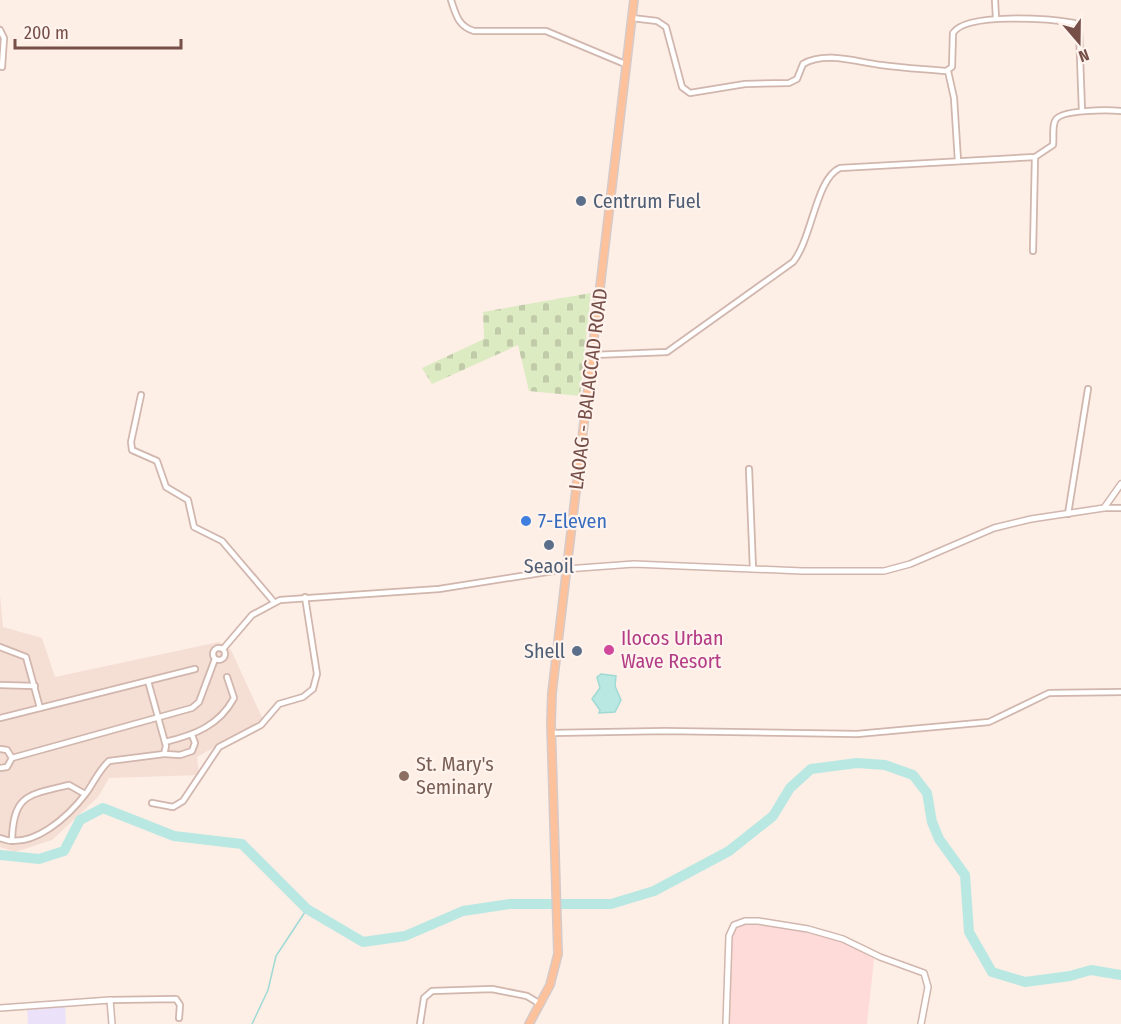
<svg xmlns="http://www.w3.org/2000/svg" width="1121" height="1024" font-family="'Fira Sans Condensed',sans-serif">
  <defs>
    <pattern id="cemetery-stones" width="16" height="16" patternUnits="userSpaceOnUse" patternTransform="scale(1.5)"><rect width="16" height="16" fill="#ddebc3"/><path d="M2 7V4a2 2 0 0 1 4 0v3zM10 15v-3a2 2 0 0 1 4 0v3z" fill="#c1cba9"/></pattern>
  </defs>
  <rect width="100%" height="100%" fill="#fdeee6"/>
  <path fill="#f5ded4" d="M 0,595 L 3,627 L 42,638 L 55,677 L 219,642 L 224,645 L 231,650 L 263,720 L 197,757 L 199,775 L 109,778 L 98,797 L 52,840 L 15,852 L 0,847 Z"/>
  <path fill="#fedbd9" d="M 745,924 L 787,928 L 843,942 L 874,959 L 867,1024 L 730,1024 L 732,935 L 735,928 Z"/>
  <path fill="#ebe2f9" d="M 65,1004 L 66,1024 L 28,1024 L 27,1006 Z"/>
  <path fill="url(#cemetery-stones)" d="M 591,293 L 580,396 L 529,391 L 518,345 L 432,384 L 422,368 L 484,339 L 483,312 Z"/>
  <path fill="#b9e8e3" stroke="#9fdad5" stroke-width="1.5" d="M 601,674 L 616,676 L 615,686 L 621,700 L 615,712 L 599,713 L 600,710 L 592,699 L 600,688 L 597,677 Z"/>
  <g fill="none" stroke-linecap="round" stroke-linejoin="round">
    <path stroke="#9fdad5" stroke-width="1.5" d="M 252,1024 L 268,990 L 276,956 L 307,909"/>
    <path stroke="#b9e8e3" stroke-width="10" d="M 0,855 L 39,859 L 64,851 L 80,820 L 103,808 L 174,836 L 242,844 L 307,909 L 363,942 L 405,936 L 463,911 L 510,904 L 611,904 L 654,891 L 729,851 L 773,816 L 790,788 L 811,769 L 857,763 L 885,765 L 913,775 L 927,793 L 932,822 L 939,839 L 965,875 L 969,932 L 992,972 L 1025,982 L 1070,976 L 1091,970 L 1121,975"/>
    <g stroke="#d1b6ad" stroke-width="8">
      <g id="minor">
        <path d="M 451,0 C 456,15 458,26 474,31 L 546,31 L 625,64"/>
        <path d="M 995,0 L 996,18"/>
        <path d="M 632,18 L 657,21 L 666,27 L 682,87 L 690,93 L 745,84 L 789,83 L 797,79 L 803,64 C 825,51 857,62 881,65 C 902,68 924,69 946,71 L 952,67 L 953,33 C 966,12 1051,19 1074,23 L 1079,30 L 1082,111"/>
        <path d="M 0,30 L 4,38 L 2,67"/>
        <path d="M 948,71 L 954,98 L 958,161"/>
        <path d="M 1033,251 L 1035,157"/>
        <path d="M 593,355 L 667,352 L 793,262 C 812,239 816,178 840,168 L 1035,157 L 1053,145 C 1054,137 1052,128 1055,121 C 1059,109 1110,110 1121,111"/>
        <path d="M 141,395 L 131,442 L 132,450 L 157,461 L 166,487 L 188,500 L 194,527 L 222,541 L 274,602"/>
        <path d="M 749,469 L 753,569"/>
        <path d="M 1104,508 L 1121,508"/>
        <path d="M 1068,514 L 1088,389"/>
        <path d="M 0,647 L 26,657 L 40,708"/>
        <circle cx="219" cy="654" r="6"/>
        <path d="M 223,649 L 252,615 L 280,600 L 439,589 L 566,569"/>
        <path d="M 0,685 L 35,686"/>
        <path d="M 0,718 L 195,669"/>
        <path d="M 551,733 L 665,731 L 857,734 L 989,722 L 1049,693 L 1121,692"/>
        <path d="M 165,742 C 194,735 219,726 234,698 L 227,677"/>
        <path d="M 0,749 L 7,750 L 12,758 L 7,767 L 0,768"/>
        <path d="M 165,754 L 180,755 L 192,751 L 195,743 L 192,735"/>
        <path d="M 12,758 L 192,708 L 199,702 L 215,659"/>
        <path d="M 152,803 L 173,807 L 183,801 L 219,747 L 261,725 L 279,704 L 303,697 L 313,689 L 317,674 L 305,597"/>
        <path d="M 0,838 C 32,851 69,816 87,792 C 94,782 99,770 109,761 L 164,754 L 166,746 L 148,681"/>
        <path d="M 12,841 C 13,794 28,795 69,785 L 85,794"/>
        <path d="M 110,1000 L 176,999 L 180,1005 L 179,1018"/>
        <path d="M 420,1024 L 424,998 L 432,991 L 492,989 L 527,996 L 540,1004"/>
      </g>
    </g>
    <g stroke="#d1b6ad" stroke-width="8">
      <g id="tertiary">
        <path d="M 566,569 L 634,564 L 802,571 L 884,571 L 910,564 L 994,528 L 1031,519 L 1104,508 L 1121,484"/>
        <path d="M 0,1008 L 110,1000 L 112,1024"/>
        <path d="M 726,1024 L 729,936 L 734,925 L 745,921 L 758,921 L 808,929 L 843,939 L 880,957 L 924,973 L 928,987 L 921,1024"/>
      </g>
    </g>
    <g stroke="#d6cac8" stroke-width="10">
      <path id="primary" d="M 529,1024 L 550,985 L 558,954 L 551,723 L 552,693 L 634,0"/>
    </g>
    <use href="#minor" stroke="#fff" stroke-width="4.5"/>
    <use href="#tertiary" stroke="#fff" stroke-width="5"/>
    <use href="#primary" stroke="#fdc29c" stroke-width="7"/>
  </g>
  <g fill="#5c6f8a" stroke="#fff3ed" stroke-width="2">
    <circle cx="581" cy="201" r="6"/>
    <circle cx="549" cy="545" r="6"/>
    <circle cx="577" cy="651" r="6"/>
  </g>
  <circle fill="#3f7fe0" stroke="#fff3ed" stroke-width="2" cx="526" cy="521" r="6"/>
  <circle fill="#d1479c" stroke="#fff3ed" stroke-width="2" cx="609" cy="650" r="6"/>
  <circle fill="#8d6e63" stroke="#fff3ed" stroke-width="2" cx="404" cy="776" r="6"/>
  <g text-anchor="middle" stroke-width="4.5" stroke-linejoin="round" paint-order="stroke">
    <g font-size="20" fill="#4e5e75" stroke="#fff3ed" text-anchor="start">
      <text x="593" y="208">Centrum Fuel</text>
      <text x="549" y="573" text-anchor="middle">Seaoil</text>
      <text x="565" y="658" text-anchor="end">Shell</text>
    </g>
    <g font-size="20" fill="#774f49" stroke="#fff3ed">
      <text transform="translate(588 389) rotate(-83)" y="7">LAOAG - BALACCAD ROAD</text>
    </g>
    <g font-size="20" fill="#366cbe" stroke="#fff3ed" text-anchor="start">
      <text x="538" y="528">7-Eleven</text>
    </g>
    <g font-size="20" fill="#b23c85" stroke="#fff3ed" text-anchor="start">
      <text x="621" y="645">Ilocos Urban<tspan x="621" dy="23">Wave Resort</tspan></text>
    </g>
    <g font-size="20" fill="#785e54" stroke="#fff3ed" text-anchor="start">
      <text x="416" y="771">St. Mary's<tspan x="416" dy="23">Seminary</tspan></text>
    </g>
  </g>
  <g transform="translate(1079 42) rotate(160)" stroke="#fff3ed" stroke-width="4.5" paint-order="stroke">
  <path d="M0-4.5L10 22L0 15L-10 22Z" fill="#774f49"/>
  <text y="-9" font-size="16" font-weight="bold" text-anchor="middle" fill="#774f49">N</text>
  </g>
  <path d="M15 39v9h166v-9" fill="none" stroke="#774f49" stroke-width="3"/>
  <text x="24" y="39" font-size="18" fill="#774f49" stroke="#fff3ed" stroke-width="4.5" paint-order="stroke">200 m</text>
</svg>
